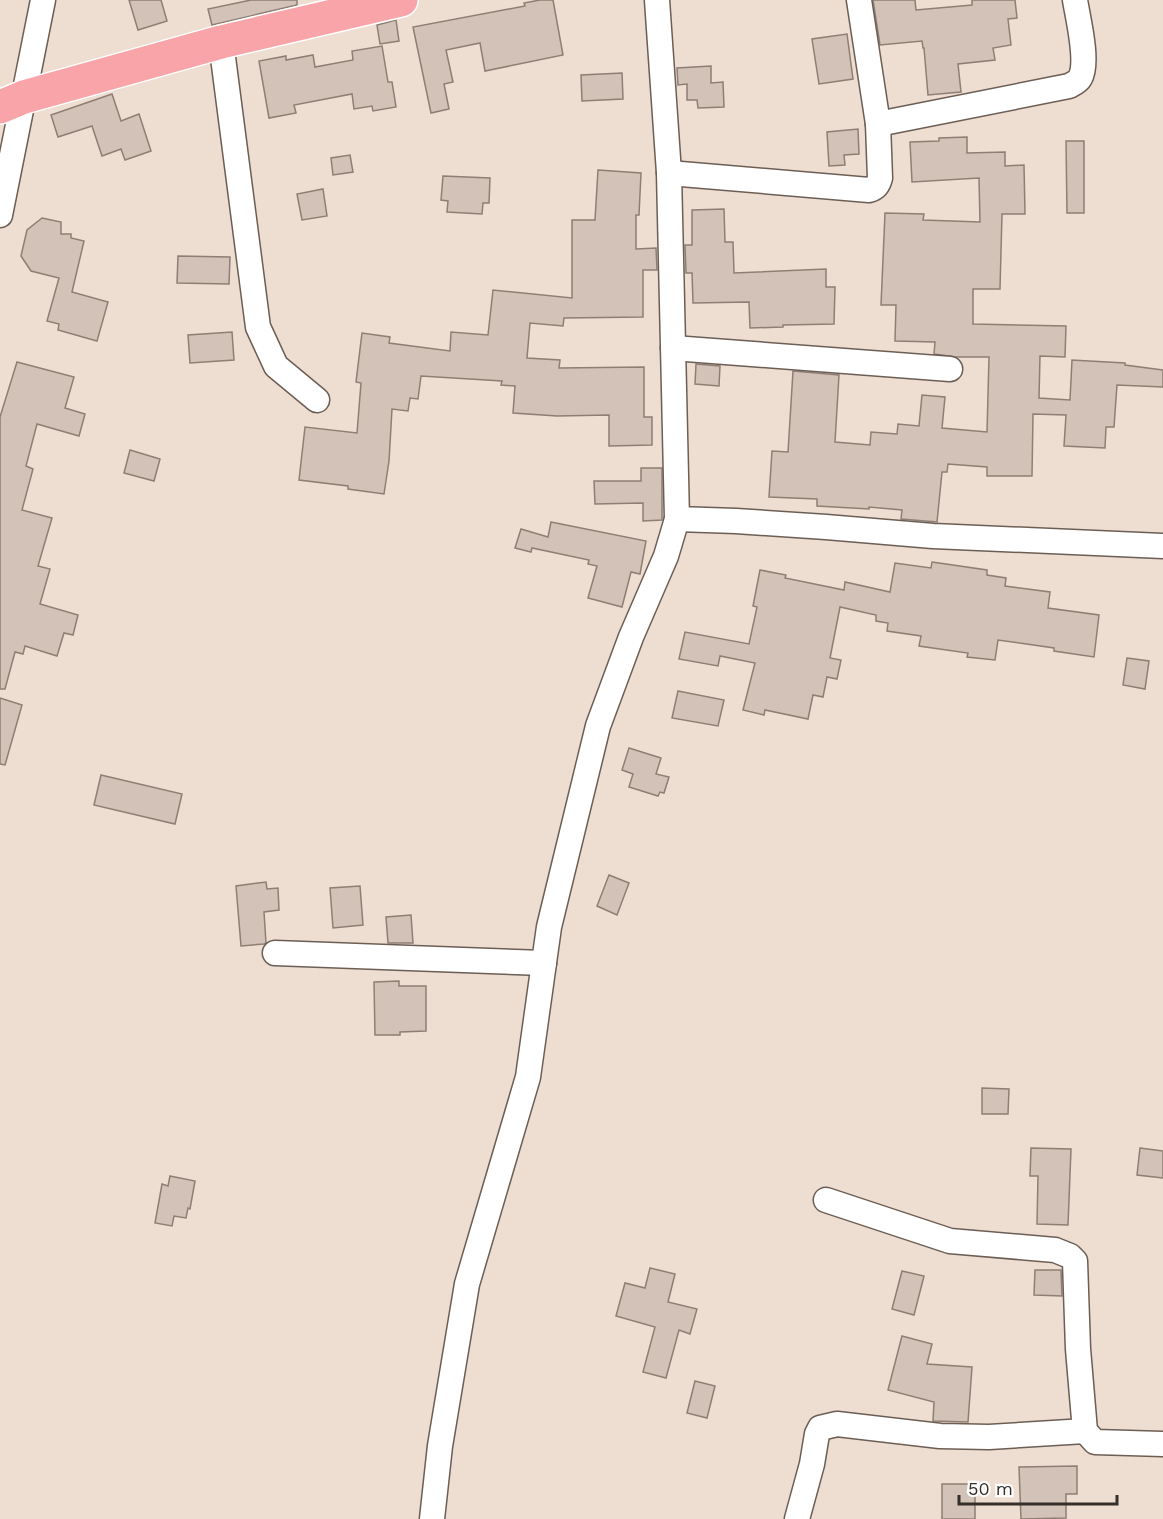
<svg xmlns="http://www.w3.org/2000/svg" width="1163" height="1519" font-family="'Work Sans',sans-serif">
  <rect width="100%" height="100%" fill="#eeddd1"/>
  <g fill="#d3c2b7" stroke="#8e7e74" stroke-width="1.5">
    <path d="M 129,0 L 161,0 L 167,21 L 138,30 Z"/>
    <path d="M 251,0 L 297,0 L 297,5 L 212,25 L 208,9 Z"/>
    <path d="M 540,0 L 553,0 L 563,55 L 485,71 L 480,43 L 446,50 L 453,82 L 444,84 L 449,109 L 431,113 L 413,27 L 525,6 L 524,3 Z"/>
    <path d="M 873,0 L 915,0 L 916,10 L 972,5 L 972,0 L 1015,0 L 1017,18 L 1008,19 L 1011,45 L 993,48 L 995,60 L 958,64 L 961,92 L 928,95 L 924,48 L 923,48 L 922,41 L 880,45 Z"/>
    <path d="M 396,20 L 399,41 L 380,44 L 377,25 Z"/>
    <path d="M 847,34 L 853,79 L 819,84 L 812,39 Z"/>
    <path d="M 382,46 L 388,82 L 392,82 L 396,107 L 373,111 L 372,106 L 354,109 L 352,94 L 294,105 L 296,113 L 269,118 L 259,61 L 286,56 L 286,60 L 313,55 L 315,67 L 353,60 L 352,51 Z"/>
    <path d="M 711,66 L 711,83 L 723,82 L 724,107 L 698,108 L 697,100 L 687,100 L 687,84 L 678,85 L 677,68 Z"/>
    <path d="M 622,73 L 623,99 L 582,101 L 581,75 Z"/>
    <path d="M 112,94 L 121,121 L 139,114 L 151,151 L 125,160 L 121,149 L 102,156 L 92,126 L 58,137 L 51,115 Z"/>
    <path d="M 858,129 L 859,154 L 844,155 L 845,165 L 829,166 L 827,132 Z"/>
    <path d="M 967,137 L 967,153 L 1005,152 L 1005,166 L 1024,165 L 1025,214 L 1002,214 L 1000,289 L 973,289 L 973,324 L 1066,326 L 1065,357 L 1040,356 L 1039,398 L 1070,400 L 1072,360 L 1125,363 L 1125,365 L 1163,370 L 1163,387 L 1117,385 L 1114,427 L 1106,427 L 1105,448 L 1064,446 L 1066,415 L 1033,414 L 1032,476 L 987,476 L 987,467 L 948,464 L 947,472 L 942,472 L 937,522 L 901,519 L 902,510 L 869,507 L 869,509 L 817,506 L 817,499 L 769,497 L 772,451 L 788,452 L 793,371 L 839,375 L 835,442 L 870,445 L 871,432 L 897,434 L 898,424 L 919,426 L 922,395 L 945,397 L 942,428 L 987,432 L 989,357 L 956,357 L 934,354 L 935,342 L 895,341 L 896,305 L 881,305 L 885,213 L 924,214 L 923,220 L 980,222 L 979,178 L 912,182 L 910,142 L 939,141 L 939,138 Z"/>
    <path d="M 1066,141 L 1084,141 L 1084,213 L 1067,213 Z"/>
    <path d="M 350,155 L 353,172 L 333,175 L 331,158 Z"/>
    <path d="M 598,170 L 641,173 L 639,215 L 636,215 L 636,249 L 656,248 L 657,270 L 643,270 L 643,317 L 564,318 L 563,326 L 530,323 L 527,358 L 560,360 L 559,368 L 644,367 L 644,417 L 652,417 L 652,445 L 609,446 L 609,415 L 557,416 L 513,413 L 515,386 L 501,385 L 502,381 L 421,376 L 418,399 L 410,398 L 408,411 L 392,409 L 389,461 L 384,494 L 348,489 L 348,486 L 299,480 L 305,427 L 357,433 L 361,383 L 356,382 L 362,333 L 390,337 L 389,343 L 450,351 L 451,332 L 488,335 L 493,290 L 572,298 L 572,220 L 595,220 Z"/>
    <path d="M 443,176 L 490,178 L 489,203 L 483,203 L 482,214 L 447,212 L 448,201 L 441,200 Z"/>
    <path d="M 323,189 L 327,216 L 302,220 L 297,194 Z"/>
    <path d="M 724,209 L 725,242 L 733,242 L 734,273 L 826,269 L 826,287 L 835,287 L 834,324 L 783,325 L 783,327 L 750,328 L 749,302 L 693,303 L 692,273 L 686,273 L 685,245 L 692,245 L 692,210 Z"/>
    <path d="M 42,218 L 61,222 L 61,234 L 71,234 L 71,238 L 84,241 L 72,292 L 108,302 L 97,341 L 58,330 L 59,324 L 47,321 L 59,278 L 31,271 L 21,256 L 27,230 Z"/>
    <path d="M 178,256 L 230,257 L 229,284 L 177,283 Z"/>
    <path d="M 232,332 L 234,360 L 190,363 L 188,335 Z"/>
    <path d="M 17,362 L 74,377 L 65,408 L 85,414 L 79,436 L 37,424 L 26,466 L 33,469 L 22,510 L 52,518 L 38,566 L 50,569 L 40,604 L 78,615 L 73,635 L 64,633 L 57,656 L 25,646 L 23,654 L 15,652 L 5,689 L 0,689 L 0,417 Z"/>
    <path d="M 696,364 L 720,366 L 719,386 L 695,384 Z"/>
    <path d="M 130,450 L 160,459 L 154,481 L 124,473 Z"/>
    <path d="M 641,468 L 662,468 L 662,520 L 643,521 L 643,503 L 595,504 L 594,481 L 641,481 Z"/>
    <path d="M 551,522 L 646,541 L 640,574 L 631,572 L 622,607 L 588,598 L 597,566 L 588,564 L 589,560 L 532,548 L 531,552 L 515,548 L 521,529 L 548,537 Z"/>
    <path d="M 932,562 L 987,570 L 987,575 L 1006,578 L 1005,586 L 1050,592 L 1048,608 L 1099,615 L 1094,657 L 1054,651 L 1054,648 L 998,640 L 995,660 L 967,657 L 968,653 L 919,646 L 921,636 L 887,631 L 888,623 L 876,621 L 876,615 L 840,607 L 830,658 L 841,660 L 837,679 L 827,677 L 823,697 L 813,695 L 808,719 L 765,710 L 764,715 L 743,710 L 755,663 L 720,656 L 718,666 L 679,659 L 685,632 L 749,644 L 757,607 L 753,606 L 760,570 L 786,575 L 785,578 L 844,590 L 845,582 L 890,592 L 895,563 L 931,568 Z"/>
    <path d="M 1127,658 L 1149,661 L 1145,689 L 1123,685 Z"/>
    <path d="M 678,691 L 724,700 L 718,726 L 672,718 Z"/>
    <path d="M 0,698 L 22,705 L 5,765 L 0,764 Z"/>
    <path d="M 629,748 L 661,758 L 656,774 L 669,777 L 664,793 L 660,792 L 658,796 L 629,787 L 633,774 L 622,770 Z"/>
    <path d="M 101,775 L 182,794 L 175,824 L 94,805 Z"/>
    <path d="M 609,875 L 629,883 L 617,915 L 597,906 Z"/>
    <path d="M 266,882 L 267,889 L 278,888 L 279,910 L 264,912 L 266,943 L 264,944 L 241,946 L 236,886 Z"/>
    <path d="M 360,886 L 363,925 L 333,928 L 330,888 Z"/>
    <path d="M 411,915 L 413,943 L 388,943 L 386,917 Z"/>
    <path d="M 399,981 L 399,986 L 426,986 L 426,1031 L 400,1032 L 400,1035 L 375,1035 L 374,982 Z"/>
    <path d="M 982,1088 L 1009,1089 L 1008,1114 L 982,1114 Z"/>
    <path d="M 1031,1148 L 1071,1149 L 1068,1225 L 1037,1224 L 1038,1176 L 1030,1176 Z"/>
    <path d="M 1140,1148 L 1163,1151 L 1163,1178 L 1137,1175 Z"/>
    <path d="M 170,1176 L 195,1181 L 190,1209 L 188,1208 L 186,1218 L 174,1216 L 172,1226 L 155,1223 L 162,1184 L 168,1186 Z"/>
    <path d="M 650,1268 L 675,1274 L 668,1302 L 697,1309 L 690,1334 L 679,1330 L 666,1378 L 643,1372 L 655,1327 L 616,1316 L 625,1283 L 645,1288 Z"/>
    <path d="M 1035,1270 L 1061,1270 L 1062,1296 L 1034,1295 Z"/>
    <path d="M 902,1271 L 924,1276 L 914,1315 L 892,1309 Z"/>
    <path d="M 902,1336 L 932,1344 L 927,1364 L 972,1367 L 968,1422 L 933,1421 L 934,1402 L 888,1390 Z"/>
    <path d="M 695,1381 L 715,1386 L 707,1418 L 687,1413 Z"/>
    <path d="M 1077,1466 L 1077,1494 L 1066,1494 L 1066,1518 L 1021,1519 L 1019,1467 Z"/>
    <rect x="942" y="1484" width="33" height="35"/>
  </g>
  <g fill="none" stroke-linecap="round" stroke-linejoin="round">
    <g stroke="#6c5e54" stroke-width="27">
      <g id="street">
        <path d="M 657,0 L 669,173 L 677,519 L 736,521 L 826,527 L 933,536 L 1163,546"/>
        <path d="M 859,0 L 878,124 L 1069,86 C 1073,84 1078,82 1080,78 C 1089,62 1078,19 1075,0"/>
        <path d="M 221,42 L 258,327 L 276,366 L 317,400"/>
        <path d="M 669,173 L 869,190 C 876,188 878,185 880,178 L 878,124"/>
        <path d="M 0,215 L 43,0"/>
        <path d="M 673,348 L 950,369"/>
        <path d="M 275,953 L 544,963"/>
        <path d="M 826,1200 L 950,1241 L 1055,1250 L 1070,1256 L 1075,1261 L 1078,1349 L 1085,1431 L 1095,1442 L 1163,1444"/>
        <path d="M 432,1519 L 440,1446 L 467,1284 L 528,1077 L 549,927 L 598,726 L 631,637 L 666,556 L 677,519"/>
        <path d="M 797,1519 L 812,1464 L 817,1434 L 820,1428 L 837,1424 L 940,1436 L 989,1437 L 1085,1431"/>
      </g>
    </g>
    <g stroke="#fff" stroke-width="36">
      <path id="highway" d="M 0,107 L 24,97 L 221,42 L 401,0"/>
    </g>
    <use href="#street" stroke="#fff" stroke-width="24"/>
    <use href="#highway" stroke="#f9a4a9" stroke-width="33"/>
  </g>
  <path d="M959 1495v9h158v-9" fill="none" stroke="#352f2a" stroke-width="3"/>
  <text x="968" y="1495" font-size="18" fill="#352f2a" stroke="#ffffff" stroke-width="4.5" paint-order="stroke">50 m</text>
</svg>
